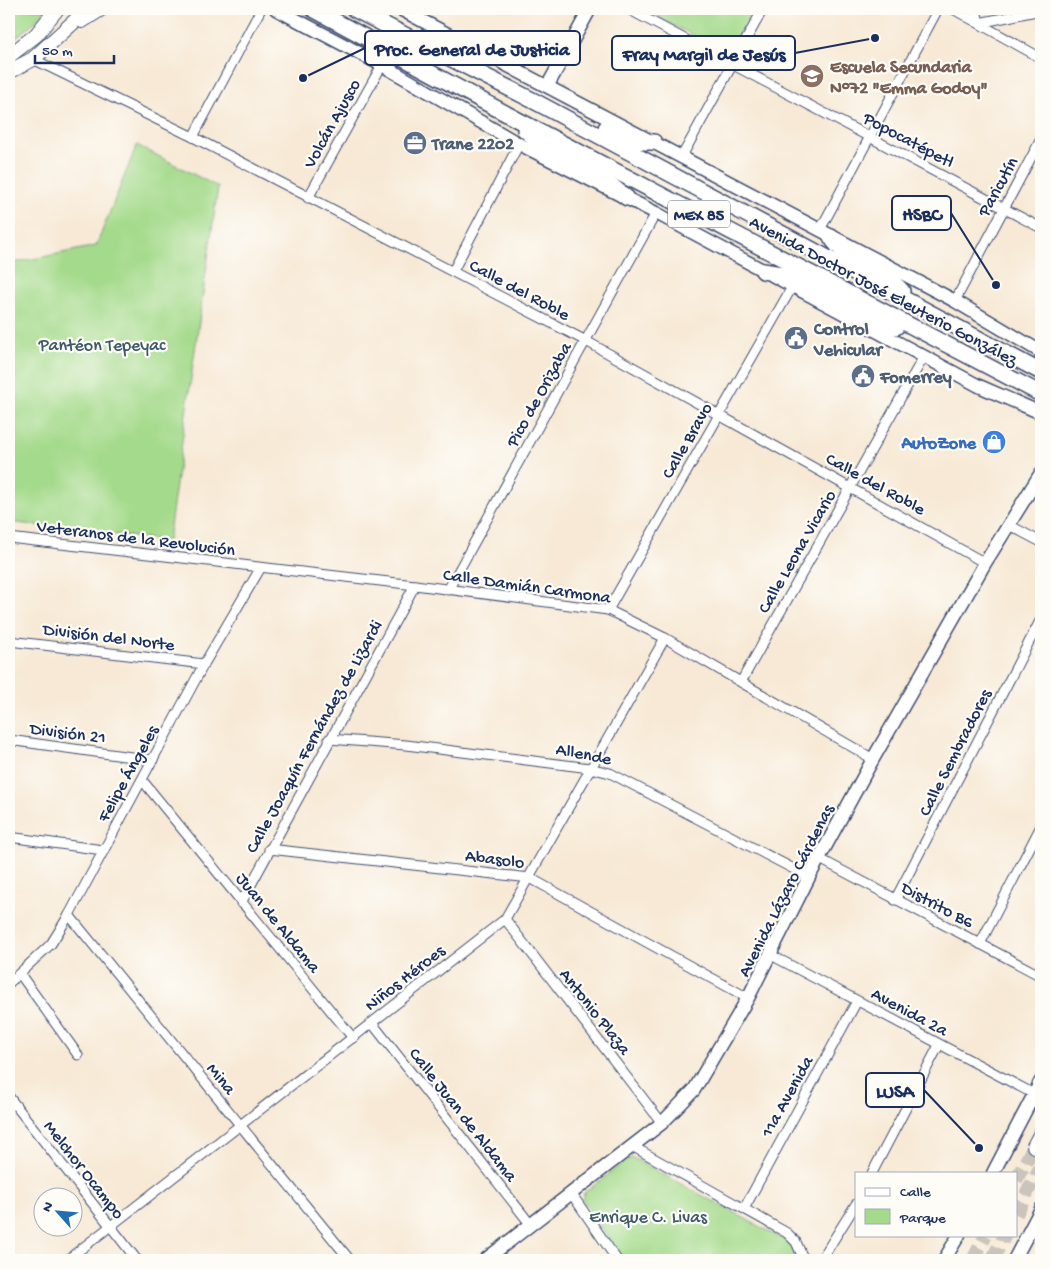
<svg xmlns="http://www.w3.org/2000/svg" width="1050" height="1269" font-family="'Gochi Hand',sans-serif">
  <rect width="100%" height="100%" fill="#fdfcf7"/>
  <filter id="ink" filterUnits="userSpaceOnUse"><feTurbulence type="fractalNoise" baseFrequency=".02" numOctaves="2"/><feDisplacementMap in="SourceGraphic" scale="10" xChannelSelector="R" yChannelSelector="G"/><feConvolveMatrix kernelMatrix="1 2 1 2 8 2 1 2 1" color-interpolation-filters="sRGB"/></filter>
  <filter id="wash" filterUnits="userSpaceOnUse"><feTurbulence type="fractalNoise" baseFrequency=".0096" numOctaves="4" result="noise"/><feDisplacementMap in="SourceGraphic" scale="20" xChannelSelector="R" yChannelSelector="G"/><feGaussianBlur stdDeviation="1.12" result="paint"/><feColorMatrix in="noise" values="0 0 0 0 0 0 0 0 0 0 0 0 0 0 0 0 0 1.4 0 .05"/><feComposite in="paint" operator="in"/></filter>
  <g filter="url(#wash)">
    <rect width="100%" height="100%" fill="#f7e9d5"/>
    <g fill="#a4da8b" stroke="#608474">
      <path d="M 9,9 L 46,9 L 35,22 L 9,43 Z"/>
      <path d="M 642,9 L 753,9 L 734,43 L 720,49 Z"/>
      <path d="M 137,145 L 218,187 L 168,541 L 9,522 L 9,264 L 96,246 Z"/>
      <path d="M 633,1158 L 788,1242 L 795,1251 L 793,1260 L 623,1260 L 582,1199 L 584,1193 L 628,1159 Z"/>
    </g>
  </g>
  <g filter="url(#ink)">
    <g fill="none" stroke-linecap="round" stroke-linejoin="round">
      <g stroke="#cbc4bd" stroke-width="14" stroke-dasharray="14 7" stroke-linecap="butt">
        <path d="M 1016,1180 L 1034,1146"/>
        <path d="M 1016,1214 L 1041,1166"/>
        <path d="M 973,1260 L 986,1235"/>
        <path d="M 992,1260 L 1005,1235"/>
      </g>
      <g stroke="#3c4b70" stroke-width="11">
        <g id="street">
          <path d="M 628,9 L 1041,228"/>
          <path d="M 953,9 L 1041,58"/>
          <path d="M 976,9 L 979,23"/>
          <path d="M 979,23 L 1041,10"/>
          <path d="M 33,59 L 193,137 L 586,341 L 985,563"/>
          <path d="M 193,137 L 261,9"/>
          <path d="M 682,156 L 763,9"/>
          <path d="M 308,198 L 382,65"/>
          <path d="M 820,230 L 938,9"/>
          <path d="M 453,271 L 519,144"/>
          <path d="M 955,301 L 1041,139"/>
          <path d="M 1009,525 L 1041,542"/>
          <path d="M 9,538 L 415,585 L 608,610 L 665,638 L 873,759"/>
          <path d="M 448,590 L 656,213"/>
          <path d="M 608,610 L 792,287"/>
          <path d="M 9,641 L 204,664"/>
          <path d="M 741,682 L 923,358"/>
          <path d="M 329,739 L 406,745 L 590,768 L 610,773 L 809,877"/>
          <path d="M 9,740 L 153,760"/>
          <path d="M 142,780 L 353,1038"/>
          <path d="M 9,837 L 103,850"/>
          <path d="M 269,849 L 530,878 L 748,998"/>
          <path d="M 820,859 L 1041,976"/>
          <path d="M 895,900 L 1041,619"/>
          <path d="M 241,903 L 415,585"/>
          <path d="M 69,915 L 350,1260"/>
          <path d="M 505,919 L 662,1123"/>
          <path d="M 980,944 L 1041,826"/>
          <path d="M 771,955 L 1034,1094"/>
          <path d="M 20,974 L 78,1055"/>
          <path d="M 9,983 L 51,944 L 69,915 L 204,664 L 260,569"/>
          <path d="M 372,1023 L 531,1225"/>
          <path d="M 9,1097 L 137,1260"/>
          <path d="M 632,1146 L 787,1233 L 796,1242 L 804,1260"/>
          <path d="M 872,1173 L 939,1045"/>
          <path d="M 571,1193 L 617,1260"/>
          <path d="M 745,1207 L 857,1001"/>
          <path d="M 67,1260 L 505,919 L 665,638"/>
          <path d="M 821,1260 L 856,1204"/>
        </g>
      </g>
      <g stroke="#3c4b70" stroke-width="15">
        <g id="secondary">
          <path d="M 276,9 L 382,65 L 519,144 L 656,213 L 979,386 L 1041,413"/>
          <path d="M 400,9 L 955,301 L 1041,352"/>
          <path d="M 548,85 L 590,9"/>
          <path d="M 993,1173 L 1041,1081"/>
          <path d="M 485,1260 L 662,1123 L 694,1090 L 748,998 L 809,877 L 873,759 L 985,563 L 1041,473"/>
          <path d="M 944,1260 L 959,1235"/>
          <path d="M 1014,1260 L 1041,1209"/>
        </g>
      </g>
      <g stroke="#3c4b70" stroke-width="16">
        <g id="primary">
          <path d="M 82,21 L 101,9"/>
          <path d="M 9,56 L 36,35 L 57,9"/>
          <path d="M 9,72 L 33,59 L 88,9"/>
          <path d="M 1039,1086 L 1041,1083"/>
          <path d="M 1034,1146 L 1041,1133"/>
        </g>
      </g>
      <g stroke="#3c4b70" stroke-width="18">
        <g id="highway">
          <path d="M 313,9 L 516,119 L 1041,394"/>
          <path d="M 354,9 L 534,101 L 1041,372"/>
          <path d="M 606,128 L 638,142 L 654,142"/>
          <path d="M 525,130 L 544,146 L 596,173 L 627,198"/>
          <path d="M 831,237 C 845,261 883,269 902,291"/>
          <path d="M 763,271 L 793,276 L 877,320 L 896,327"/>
        </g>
      </g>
      <use href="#street" stroke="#fff" stroke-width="9"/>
      <use href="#secondary" stroke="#fff" stroke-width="12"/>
      <use href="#primary" stroke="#fff" stroke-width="14"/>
      <use href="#highway" stroke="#fff" stroke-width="15"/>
    </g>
  </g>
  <defs>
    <g id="school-disc" transform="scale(1.25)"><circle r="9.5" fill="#8d6e63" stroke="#fdfcf7"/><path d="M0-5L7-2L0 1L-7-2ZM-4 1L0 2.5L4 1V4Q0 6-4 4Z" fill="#fff"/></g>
    <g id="office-disc" transform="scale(1.25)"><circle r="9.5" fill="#5c6f8a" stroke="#fdfcf7"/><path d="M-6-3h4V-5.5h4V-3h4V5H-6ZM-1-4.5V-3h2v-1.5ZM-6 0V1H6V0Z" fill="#fff"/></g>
    <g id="civic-disc" transform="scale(1.25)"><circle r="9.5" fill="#5c6f8a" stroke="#fdfcf7"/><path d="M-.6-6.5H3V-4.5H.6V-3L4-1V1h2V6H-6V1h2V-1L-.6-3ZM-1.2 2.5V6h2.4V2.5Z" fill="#fff"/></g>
    <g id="shop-disc" transform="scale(1.25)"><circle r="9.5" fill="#3f7fe0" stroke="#fdfcf7"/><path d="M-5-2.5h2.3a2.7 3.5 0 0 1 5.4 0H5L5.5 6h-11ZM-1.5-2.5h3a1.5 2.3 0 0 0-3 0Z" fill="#fff"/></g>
  </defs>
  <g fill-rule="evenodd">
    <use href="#school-disc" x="812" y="76"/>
    <use href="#office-disc" x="415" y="143"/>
    <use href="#civic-disc" x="796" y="338"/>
    <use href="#civic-disc" x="863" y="376"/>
    <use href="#shop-disc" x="994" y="442"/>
  </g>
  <g text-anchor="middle" stroke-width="4.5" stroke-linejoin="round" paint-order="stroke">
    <rect fill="#fdfcf7" stroke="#5f6c8c" stroke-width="1" x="668" y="200.5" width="62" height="27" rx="4"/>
    <g font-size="16" font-weight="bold" fill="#1b2f5e">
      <text x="699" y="220">MEX 85</text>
    </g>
    <g font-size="18" font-weight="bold" fill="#785e54" stroke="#fdfcf7" text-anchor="start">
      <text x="830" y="72">Escuela Secundaria<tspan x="830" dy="21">N°72 "Emma Godoy"</tspan></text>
    </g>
    <g font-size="18" fill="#1b2f5e" stroke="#fdfcf7">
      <text transform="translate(331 123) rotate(-61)" y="6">Volcán Ajusco</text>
      <text transform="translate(909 139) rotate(28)" y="6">Popocatépetl</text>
      <text transform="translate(997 186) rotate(-61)" y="6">Paricutín</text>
      <text transform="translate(520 289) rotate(28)" y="6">Calle del Roble</text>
      <text transform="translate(884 290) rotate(28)" y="6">Avenida Doctor José Eleuterio González</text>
      <text transform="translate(538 394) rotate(-61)" y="6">Pico de Orizaba</text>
      <text transform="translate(686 440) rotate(-60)" y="6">Calle Bravo</text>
      <text transform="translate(876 483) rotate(29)" y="6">Calle del Roble</text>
      <text transform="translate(136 537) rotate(7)" y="6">Veteranos de la Revolución</text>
      <text transform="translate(796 551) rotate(-60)" y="6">Calle Leona Vicario</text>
      <text transform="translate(527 585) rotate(8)" y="6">Calle Damián Carmona</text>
      <text transform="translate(109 636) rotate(7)" y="6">División del Norte</text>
      <text transform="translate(68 732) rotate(7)" y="6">División 21</text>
      <text transform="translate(313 736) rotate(-61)" y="6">Calle Joaquín Fernández de Lizardi</text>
      <text transform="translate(954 752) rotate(-63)" y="6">Calle Sembradores</text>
      <text transform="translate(584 753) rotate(11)" y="6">Allende</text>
      <text transform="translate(127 773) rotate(-61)" y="6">Felipe Ángeles</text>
      <text transform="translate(495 858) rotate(7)" y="6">Abasolo</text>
      <text transform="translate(785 890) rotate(-63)" y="6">Avenida Lázaro Cárdenas</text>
      <text transform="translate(938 904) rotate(28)" y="6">Distrito B6</text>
      <text transform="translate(279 922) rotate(51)" y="6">Juan de Aldama</text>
      <text transform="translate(404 977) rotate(-38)" y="6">Niños Héroes</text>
      <text transform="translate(596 1011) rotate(52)" y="6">Antonio Plaza</text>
      <text transform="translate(910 1011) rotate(28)" y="6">Avenida 2a</text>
      <text transform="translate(222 1078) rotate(51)" y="6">Mina</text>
      <text transform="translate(786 1096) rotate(-61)" y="6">11a Avenida</text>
      <text transform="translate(464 1114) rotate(52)" y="6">Calle Juan de Aldama</text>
      <text transform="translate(85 1169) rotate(52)" y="6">Melchor Ocampo</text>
    </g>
    <g font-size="18" font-weight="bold" fill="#4e5e75" stroke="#fdfcf7" text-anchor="start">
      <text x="432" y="149">Trane 2202</text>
      <text x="814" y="334">Control<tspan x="814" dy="21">Vehicular</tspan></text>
      <text x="880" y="382">Fomerrey</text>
    </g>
    <g font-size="18" fill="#3d5a69" stroke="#fdfcf7">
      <text x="102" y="350">Pantéon Tepeyac</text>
      <text x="648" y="1222">Enrique C. Livas</text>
    </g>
    <g font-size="18" font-weight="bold" fill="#366cbe" stroke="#fdfcf7" text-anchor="end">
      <text x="976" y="448">AutoZone</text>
    </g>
  </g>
  <path fill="none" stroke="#1b2f5e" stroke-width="2" d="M303 78L365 48M875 38L795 53M996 285L951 213M979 1148L924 1090"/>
  <g fill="#1b2f5e" stroke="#fdfcf7" stroke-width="2">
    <circle cx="303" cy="78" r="5"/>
    <circle cx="875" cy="38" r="5"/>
    <circle cx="996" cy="285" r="5"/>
    <circle cx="979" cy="1148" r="5"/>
  </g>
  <g fill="#fdfcf7" stroke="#1b2f5e" stroke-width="2">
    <rect x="365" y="31" width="215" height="34" rx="5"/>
    <rect x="612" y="36" width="183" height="34" rx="5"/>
    <rect x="892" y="196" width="59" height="34" rx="5"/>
    <rect x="866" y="1073" width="58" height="34" rx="5"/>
  </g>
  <g font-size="19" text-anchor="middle" font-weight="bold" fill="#1b2f5e">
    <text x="472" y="55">Proc. General de Justicia</text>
    <text x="704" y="60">Fray Margil de Jesús</text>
    <text x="922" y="220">HSBC</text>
    <text x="895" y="1097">LUSA</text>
  </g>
  <rect width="1050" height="1269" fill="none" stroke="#fdfcf7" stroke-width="30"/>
  <rect x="855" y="1172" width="162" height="65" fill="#fdfcf7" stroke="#a3aaba"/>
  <rect x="865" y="1188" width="25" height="8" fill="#ffffff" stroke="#a3aaba"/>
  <text x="900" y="1196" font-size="15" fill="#1b2f5e">Calle</text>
  <rect x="865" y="1209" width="25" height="15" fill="#a4da8b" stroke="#a3aaba"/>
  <text x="900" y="1222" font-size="15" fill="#1b2f5e">Parque</text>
  <g transform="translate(58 1212) rotate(297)"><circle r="24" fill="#fdfcf7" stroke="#a3aaba"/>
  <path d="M0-4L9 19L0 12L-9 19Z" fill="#1f6fb2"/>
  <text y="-8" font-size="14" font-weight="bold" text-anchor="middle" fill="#1b2f5e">N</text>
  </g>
  <path d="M35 55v8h79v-8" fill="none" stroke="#1b2f5e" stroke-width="2.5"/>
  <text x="42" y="55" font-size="15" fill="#1b2f5e" stroke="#fdfcf7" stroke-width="4" paint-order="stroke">50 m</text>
</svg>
